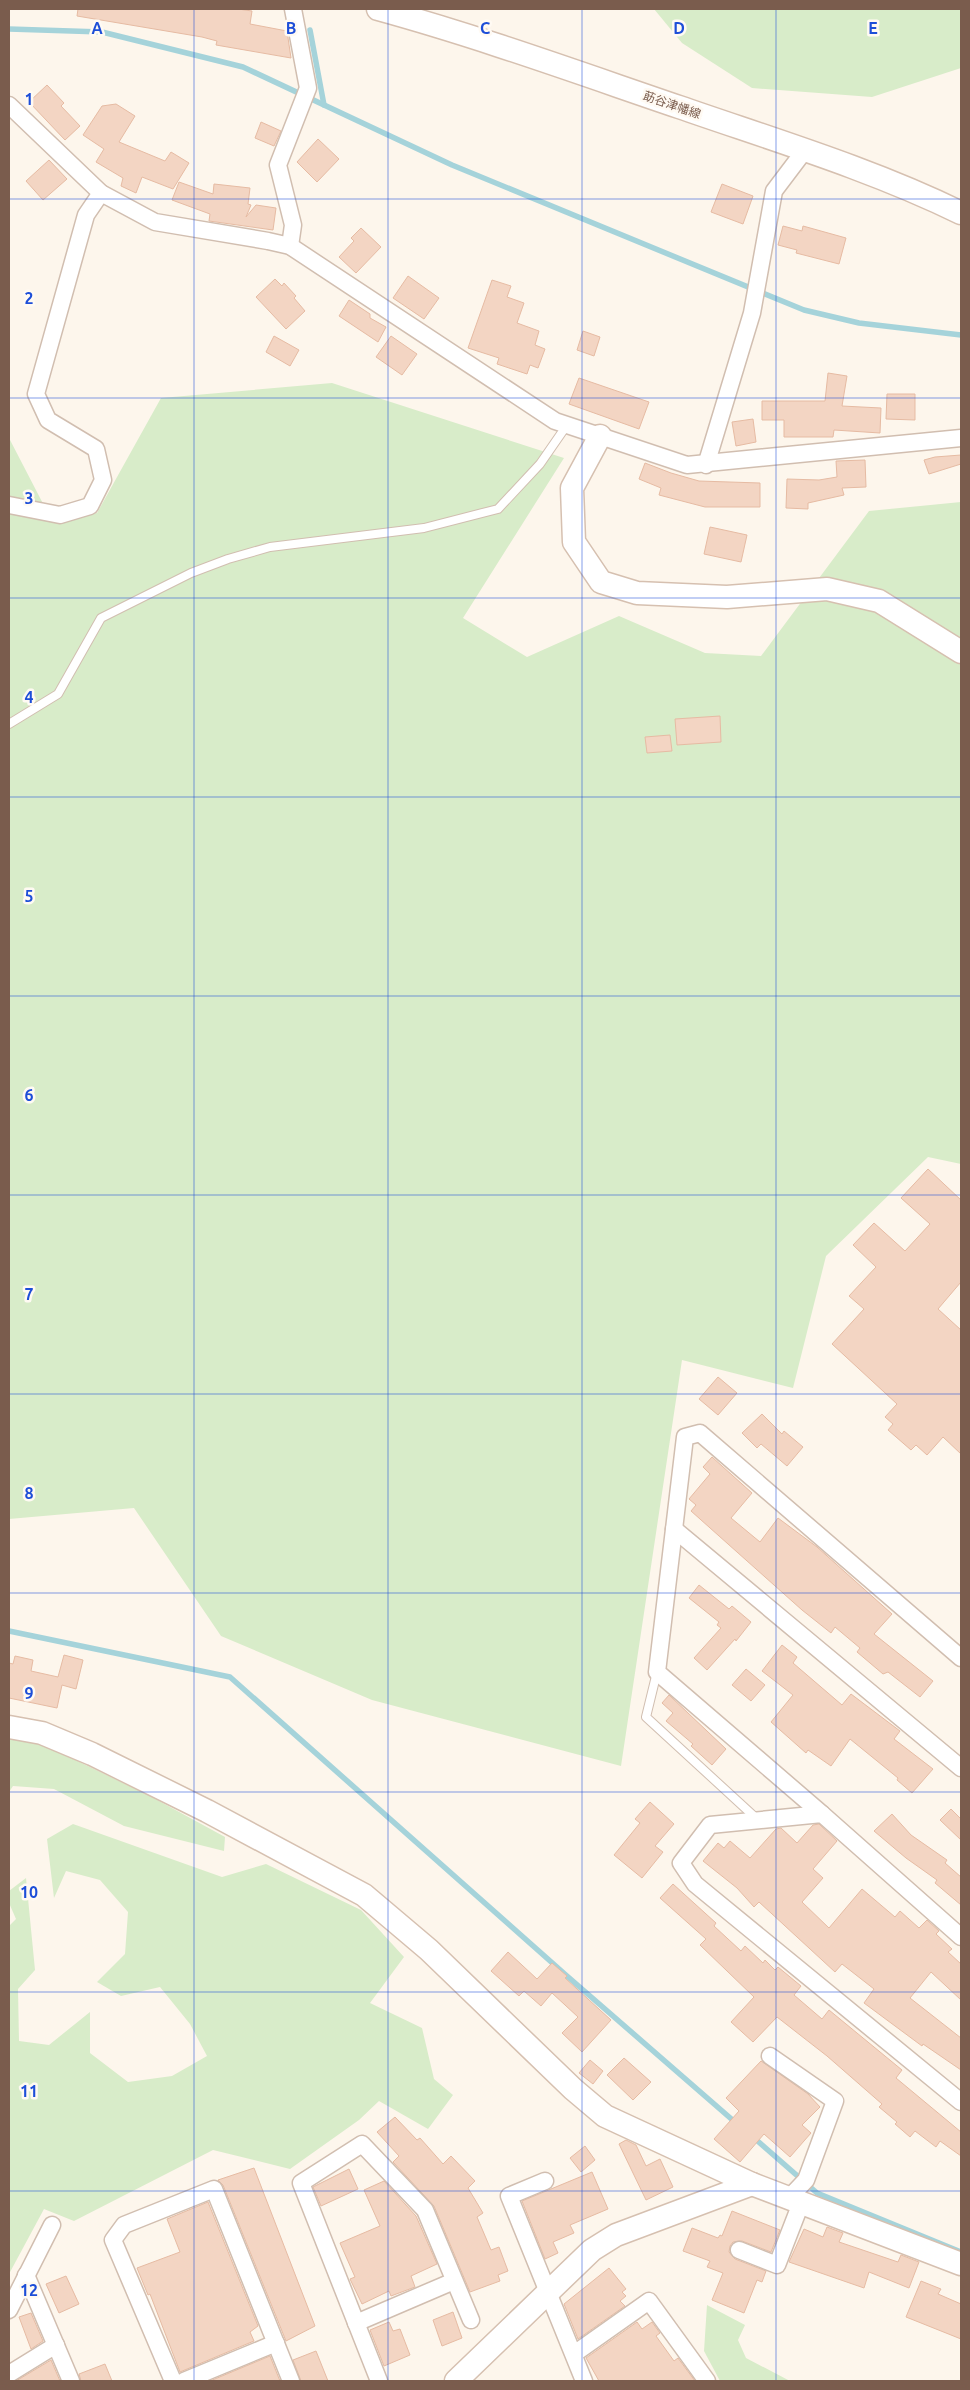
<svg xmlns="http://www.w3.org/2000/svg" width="970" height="2390" font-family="Ubuntu,'Noto Sans JP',sans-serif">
  <rect width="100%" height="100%" fill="#fdf6ec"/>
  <g fill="#d8ecc9">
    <path d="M 654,9 L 961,9 L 961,68 L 872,97 L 752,88 L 682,43 Z"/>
    <path d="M 332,383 L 564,458 L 463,618 L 527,657 L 619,616 L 705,653 L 761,656 L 869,511 L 961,502 L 961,1164 L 928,1157 L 826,1256 L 793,1388 L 682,1360 L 621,1766 L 372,1700 L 221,1636 L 134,1508 L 9,1519 L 9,438 L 52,521 L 97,513 L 161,398 Z"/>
    <path d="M 9,1738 L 40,1743 L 148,1795 L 225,1837 L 224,1851 L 124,1826 L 54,1789 L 13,1786 L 9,1792 Z"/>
    <path d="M 73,1824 L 222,1877 L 266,1864 L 361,1910 L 404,1957 L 370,2003 L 422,2028 L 434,2079 L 453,2095 L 428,2129 L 379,2101 L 359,2120 L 290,2169 L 213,2150 L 74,2221 L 44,2209 L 9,2274 L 9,1926 L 16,1919 L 9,1903 L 9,1891 L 26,1878 L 35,1970 L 18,1989 L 19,2041 L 49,2045 L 90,2012 L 90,2053 L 128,2082 L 172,2076 L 207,2056 L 190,2024 L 160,1987 L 121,1996 L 97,1982 L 125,1954 L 128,1912 L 100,1880 L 66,1871 L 54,1898 L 47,1839 Z"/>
    <path d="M 707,2305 L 745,2325 L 738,2340 L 746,2358 L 790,2381 L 720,2381 L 704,2351 Z"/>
  </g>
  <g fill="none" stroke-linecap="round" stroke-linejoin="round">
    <g stroke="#a5d3da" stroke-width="5.5">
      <path d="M 9,29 L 102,32 L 243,67 L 452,165 L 804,310 L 859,323 L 961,335"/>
      <path d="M 310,30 L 324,105"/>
      <path d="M 9,1631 L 230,1677 L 567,1976 L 736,2123"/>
      <path d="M 753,2137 L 817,2193 L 961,2252"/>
    </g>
  </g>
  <g fill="#f3d5c3" stroke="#e6bba3">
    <path d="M 78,9 L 238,9 L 252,11 L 250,24 L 287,31 L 291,58 L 216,45 L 217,41 L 202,37 L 77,16 Z"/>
    <path d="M 47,85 L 64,103 L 61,106 L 80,126 L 65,140 L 29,102 Z"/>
    <path d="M 116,104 L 135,116 L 119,142 L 165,161 L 171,152 L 189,163 L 173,189 L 142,177 L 136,193 L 121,186 L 123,178 L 96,162 L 104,149 L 83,135 L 102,106 Z"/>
    <path d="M 261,122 L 281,131 L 274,146 L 255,138 Z"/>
    <path d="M 318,139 L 339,159 L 317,182 L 297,162 Z"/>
    <path d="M 49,160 L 67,179 L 43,200 L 26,181 Z"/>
    <path d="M 179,182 L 213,194 L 214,184 L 250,188 L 248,204 L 251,205 L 246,217 L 256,205 L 276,208 L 273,230 L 209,221 L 210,214 L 172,200 Z"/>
    <path d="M 722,184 L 753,196 L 743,224 L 711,212 Z"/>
    <path d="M 783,226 L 802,231 L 803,226 L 846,238 L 839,264 L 796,253 L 797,250 L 778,245 Z"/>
    <path d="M 361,228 L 381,247 L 356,273 L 339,257 L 354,241 L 351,238 Z"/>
    <path d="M 408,276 L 439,298 L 424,319 L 393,298 Z"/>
    <path d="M 275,279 L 282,286 L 284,283 L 296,296 L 294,298 L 305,311 L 286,329 L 256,297 Z"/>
    <path d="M 492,280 L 511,286 L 507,297 L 524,303 L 517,323 L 539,331 L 535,345 L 545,349 L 538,368 L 530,365 L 527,374 L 497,364 L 499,358 L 468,348 Z"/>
    <path d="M 349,300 L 370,314 L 370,318 L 386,327 L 378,342 L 339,316 Z"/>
    <path d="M 583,331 L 600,337 L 594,356 L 577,350 Z"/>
    <path d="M 274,336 L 299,350 L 290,366 L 266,352 Z"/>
    <path d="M 391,336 L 417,354 L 402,375 L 376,357 Z"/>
    <path d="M 828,373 L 847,376 L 842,406 L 881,408 L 880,433 L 834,430 L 833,437 L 784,437 L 784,420 L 762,420 L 762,401 L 825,401 Z"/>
    <path d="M 579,378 L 649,402 L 639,429 L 569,404 Z"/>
    <path d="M 887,394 L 915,394 L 915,420 L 886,419 Z"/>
    <path d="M 753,419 L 756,442 L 736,446 L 732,422 Z"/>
    <path d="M 961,455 L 961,464 L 929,474 L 924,460 L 935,457 Z"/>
    <path d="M 865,460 L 866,487 L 842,488 L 844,495 L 808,503 L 808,509 L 786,508 L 787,479 L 819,480 L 837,477 L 836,461 Z"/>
    <path d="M 645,463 L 671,473 L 699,481 L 760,483 L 760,507 L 705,507 L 659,495 L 661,488 L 639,479 Z"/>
    <path d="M 710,527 L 747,535 L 741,562 L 704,554 Z"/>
    <path d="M 720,716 L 721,742 L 677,745 L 675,719 Z"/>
    <path d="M 670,735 L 672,751 L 647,753 L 645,737 Z"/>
    <path d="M 928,1169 L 961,1200 L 961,1282 L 938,1309 L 961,1330 L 961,1454 L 943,1437 L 927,1455 L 916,1445 L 911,1450 L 888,1430 L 893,1424 L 885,1417 L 897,1404 L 832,1344 L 864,1309 L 849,1296 L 876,1267 L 853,1245 L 874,1223 L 905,1251 L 930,1224 L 901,1198 Z"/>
    <path d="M 718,1377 L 737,1393 L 718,1415 L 699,1399 Z"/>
    <path d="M 762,1414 L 782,1434 L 784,1431 L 803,1447 L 787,1466 L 761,1444 L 757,1448 L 742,1433 Z"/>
    <path d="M 712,1457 L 752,1493 L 731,1518 L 760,1542 L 778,1518 L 817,1547 L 892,1614 L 874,1634 L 933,1681 L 920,1697 L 888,1672 L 883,1674 L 857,1652 L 860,1648 L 835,1627 L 831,1633 L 802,1610 L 691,1511 L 696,1505 L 689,1499 L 710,1474 L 703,1467 Z"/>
    <path d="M 699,1585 L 729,1609 L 732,1606 L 751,1622 L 736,1641 L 735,1639 L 707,1670 L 694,1658 L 721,1628 L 717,1625 L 719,1622 L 689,1598 Z"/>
    <path d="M 782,1645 L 797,1657 L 793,1663 L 842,1705 L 851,1694 L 900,1731 L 894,1739 L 933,1769 L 912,1793 L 897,1780 L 898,1778 L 850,1739 L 831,1766 L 808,1750 L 806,1753 L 771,1722 L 793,1695 L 762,1671 Z"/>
    <path d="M 64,1655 L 83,1660 L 76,1689 L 62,1685 L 57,1708 L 9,1698 L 9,1663 L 13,1664 L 15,1656 L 33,1660 L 31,1671 L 58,1677 Z"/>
    <path d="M 746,1669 L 765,1685 L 751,1701 L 732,1685 Z"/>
    <path d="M 669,1695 L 726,1749 L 712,1765 L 691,1746 L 693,1744 L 666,1721 L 673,1713 L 662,1703 Z"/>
    <path d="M 650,1802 L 674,1824 L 655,1846 L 663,1852 L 642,1878 L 614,1855 L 640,1823 L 635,1819 Z"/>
    <path d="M 951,1809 L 961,1819 L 961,1840 L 940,1820 Z"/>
    <path d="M 892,1814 L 911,1835 L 947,1860 L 945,1863 L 961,1877 L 961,1905 L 935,1883 L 937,1880 L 906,1858 L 874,1831 Z"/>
    <path d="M 819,1824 L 837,1841 L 813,1869 L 823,1878 L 802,1902 L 829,1928 L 862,1889 L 895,1917 L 900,1911 L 919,1928 L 927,1920 L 939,1931 L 936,1934 L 952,1949 L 948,1952 L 961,1964 L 961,2000 L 931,1972 L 910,1998 L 961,2038 L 961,2070 L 923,2044 L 922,2046 L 864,2003 L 874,1989 L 842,1964 L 835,1972 L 759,1902 L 754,1907 L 737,1888 L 703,1861 L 718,1843 L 724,1848 L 730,1841 L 750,1858 L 776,1829 L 781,1828 L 797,1843 L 813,1825 Z"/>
    <path d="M 673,1884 L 716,1923 L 714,1926 L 741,1951 L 745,1946 L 763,1963 L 765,1960 L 775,1970 L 778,1967 L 801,1986 L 794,1995 L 822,2019 L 829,2010 L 902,2070 L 896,2078 L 961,2132 L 961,2156 L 940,2141 L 936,2147 L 915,2131 L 910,2137 L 895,2124 L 897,2122 L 879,2107 L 882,2104 L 827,2056 L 777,2017 L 753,2042 L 731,2022 L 754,1997 L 700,1945 L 706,1939 L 660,1898 Z"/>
    <path d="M 508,1952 L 537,1979 L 552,1963 L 567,1976 L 565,1978 L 611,2020 L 582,2052 L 562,2033 L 578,2017 L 552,1993 L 541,2006 L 524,1991 L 519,1996 L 491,1971 Z"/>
    <path d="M 624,2058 L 651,2082 L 633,2100 L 607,2075 Z"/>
    <path d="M 590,2060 L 603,2071 L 593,2084 L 579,2073 Z"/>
    <path d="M 761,2061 L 808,2094 L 820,2107 L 802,2125 L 811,2133 L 790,2157 L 764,2134 L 740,2162 L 714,2139 L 739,2111 L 726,2098 Z"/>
    <path d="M 395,2117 L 417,2140 L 420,2138 L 443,2164 L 451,2156 L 475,2181 L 468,2188 L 483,2213 L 477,2217 L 491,2250 L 499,2247 L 508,2271 L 498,2275 L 500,2281 L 470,2292 L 434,2206 L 393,2162 L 399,2156 L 377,2132 Z"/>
    <path d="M 626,2140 L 636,2145 L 646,2166 L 660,2159 L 673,2187 L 646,2200 L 619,2144 Z"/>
    <path d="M 585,2146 L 595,2160 L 581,2172 L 570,2158 Z"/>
    <path d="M 254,2168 L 315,2326 L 286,2341 L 223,2185 L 218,2180 Z"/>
    <path d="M 349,2169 L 358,2189 L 321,2206 L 313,2187 Z"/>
    <path d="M 592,2172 L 608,2209 L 570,2225 L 574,2233 L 553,2242 L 558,2253 L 545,2259 L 522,2201 Z"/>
    <path d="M 384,2181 L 416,2216 L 437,2264 L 411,2276 L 415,2287 L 391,2296 L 389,2291 L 362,2304 L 350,2279 L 355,2277 L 340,2243 L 380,2226 L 364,2190 Z"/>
    <path d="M 208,2202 L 258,2326 L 250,2332 L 254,2341 L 180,2372 L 150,2294 L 148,2295 L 137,2268 L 180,2252 L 167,2219 Z"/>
    <path d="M 732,2211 L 780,2230 L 771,2252 L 742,2241 L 733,2242 L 730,2246 L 729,2252 L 735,2259 L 766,2271 L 762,2282 L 757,2280 L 744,2313 L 712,2300 L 723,2273 L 707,2267 L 710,2261 L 683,2251 L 692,2228 L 718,2238 L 720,2235 L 722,2236 Z"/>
    <path d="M 827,2227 L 843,2233 L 839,2242 L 898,2262 L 901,2255 L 919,2262 L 909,2288 L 869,2272 L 864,2288 L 789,2262 L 804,2229 L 823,2237 Z"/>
    <path d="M 609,2268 L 626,2289 L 622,2292 L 626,2296 L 620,2301 L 625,2306 L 578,2339 L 564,2304 Z"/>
    <path d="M 66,2276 L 79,2304 L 59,2313 L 46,2284 Z"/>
    <path d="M 921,2281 L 941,2289 L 938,2294 L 961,2304 L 961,2339 L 906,2317 Z"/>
    <path d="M 453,2312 L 462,2338 L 442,2346 L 433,2320 Z"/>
    <path d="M 31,2313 L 43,2341 L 31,2349 L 19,2317 Z"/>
    <path d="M 389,2322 L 393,2331 L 400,2329 L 410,2355 L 384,2366 L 370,2330 Z"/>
    <path d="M 637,2322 L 642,2329 L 652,2322 L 660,2333 L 656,2336 L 674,2361 L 678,2358 L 695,2381 L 599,2381 L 586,2358 Z"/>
    <path d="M 316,2351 L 328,2381 L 301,2381 L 293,2360 Z"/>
    <path d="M 270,2356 L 280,2381 L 210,2381 Z"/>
    <path d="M 51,2360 L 60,2381 L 16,2381 Z"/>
    <path d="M 105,2364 L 112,2381 L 81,2381 L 79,2374 Z"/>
  </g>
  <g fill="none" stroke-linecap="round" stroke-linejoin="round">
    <g stroke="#d1beb0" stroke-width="10">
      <g id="lane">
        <path d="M 9,724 L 58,694 L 101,618 L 191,573 L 228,559 L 270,547 L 424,528 L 498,509 L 540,464 L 567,425"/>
        <path d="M 657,1672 L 646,1717 L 757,1819"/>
      </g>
    </g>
    <g stroke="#d1beb0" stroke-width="19">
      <g id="street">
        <path d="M 9,105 L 101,193 L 155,222 L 268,241 L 290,246 L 555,421 L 687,465 L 961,438"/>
        <path d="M 290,246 L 293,225 L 278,165 L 308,88 L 293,9"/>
        <path d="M 706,465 L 752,313 L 774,191 L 805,150"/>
        <path d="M 9,505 L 60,515 L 90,506 L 103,480 L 96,449 L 48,420 L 36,394 L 86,215 L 101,193"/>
        <path d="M 674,1529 L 961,1768"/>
        <path d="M 822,1814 L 657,1672 L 685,1437 L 700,1433 L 961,1658"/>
        <path d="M 961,1937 L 822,1814 L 710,1825 L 681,1863 L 695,1884 L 961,2102"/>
        <path d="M 770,2056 L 835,2101 L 806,2180 L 789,2198"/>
        <path d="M 545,2181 L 509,2196 L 584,2381"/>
        <path d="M 739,2250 L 777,2265 L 801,2203"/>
        <path d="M 26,2275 L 71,2381"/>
        <path d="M 9,2310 L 52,2225"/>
        <path d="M 356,2323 L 454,2281"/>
        <path d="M 574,2354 L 649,2301 L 707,2381"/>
        <path d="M 9,2374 L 56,2345"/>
        <path d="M 173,2381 L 113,2240 L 124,2225 L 214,2189 L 291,2381"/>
        <path d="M 184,2381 L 276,2343"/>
        <path d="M 379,2381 L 301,2183 L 362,2144 L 425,2210 L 471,2320"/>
      </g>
    </g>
    <g stroke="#d6c0b0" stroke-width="25">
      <g id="secondary">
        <path d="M 378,9 C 480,37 579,73 679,107 C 774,140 871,169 961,213"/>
        <path d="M 600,436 L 572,488 L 574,542 L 601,582 L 637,593 L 727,597 L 827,589 L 879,601 L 961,652"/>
        <path d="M 9,1727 L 42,1733 L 92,1754 L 207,1811 L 364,1895 L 429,1950 L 573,2089 L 605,2116 L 752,2184 L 961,2264"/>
        <path d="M 456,2381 L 592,2250 L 616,2235 L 752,2184"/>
      </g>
    </g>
    <use href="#lane" stroke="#fff" stroke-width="8"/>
    <use href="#street" stroke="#fff" stroke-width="16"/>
    <use href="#secondary" stroke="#fff" stroke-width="22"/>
  </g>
  <path fill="none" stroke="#1d4ed8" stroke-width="1" stroke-opacity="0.55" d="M 194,9 L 194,2381M 388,9 L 388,2381M 582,9 L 582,2381M 776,9 L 776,2381M 9,199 L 961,199M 9,398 L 961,398M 9,598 L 961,598M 9,797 L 961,797M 9,996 L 961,996M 9,1195 L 961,1195M 9,1394 L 961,1394M 9,1593 L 961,1593M 9,1792 L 961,1792M 9,1992 L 961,1992M 9,2191 L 961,2191"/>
  <g text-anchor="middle" stroke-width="5" stroke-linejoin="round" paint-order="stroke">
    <g font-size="12" fill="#7a5c4d" stroke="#fffaf3">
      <text transform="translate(672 105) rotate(19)" y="4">莇谷津幡線</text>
    </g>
  </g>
  <g font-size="16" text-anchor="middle" font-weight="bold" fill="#1d4ed8" stroke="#fffaf3" stroke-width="5" stroke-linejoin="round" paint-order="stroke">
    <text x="97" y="34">A</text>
    <text x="291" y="34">B</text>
    <text x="485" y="34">C</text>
    <text x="679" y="34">D</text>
    <text x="873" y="34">E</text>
    <text x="29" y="105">1</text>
    <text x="29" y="304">2</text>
    <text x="29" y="504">3</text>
    <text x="29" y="703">4</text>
    <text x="29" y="902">5</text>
    <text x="29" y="1101">6</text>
    <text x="29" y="1300">7</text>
    <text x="29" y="1499">8</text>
    <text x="29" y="1699">9</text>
    <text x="29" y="1898">10</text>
    <text x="29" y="2097">11</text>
    <text x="29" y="2296">12</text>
  </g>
  <rect width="970" height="2390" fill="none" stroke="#7a5c4d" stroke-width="20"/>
</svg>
